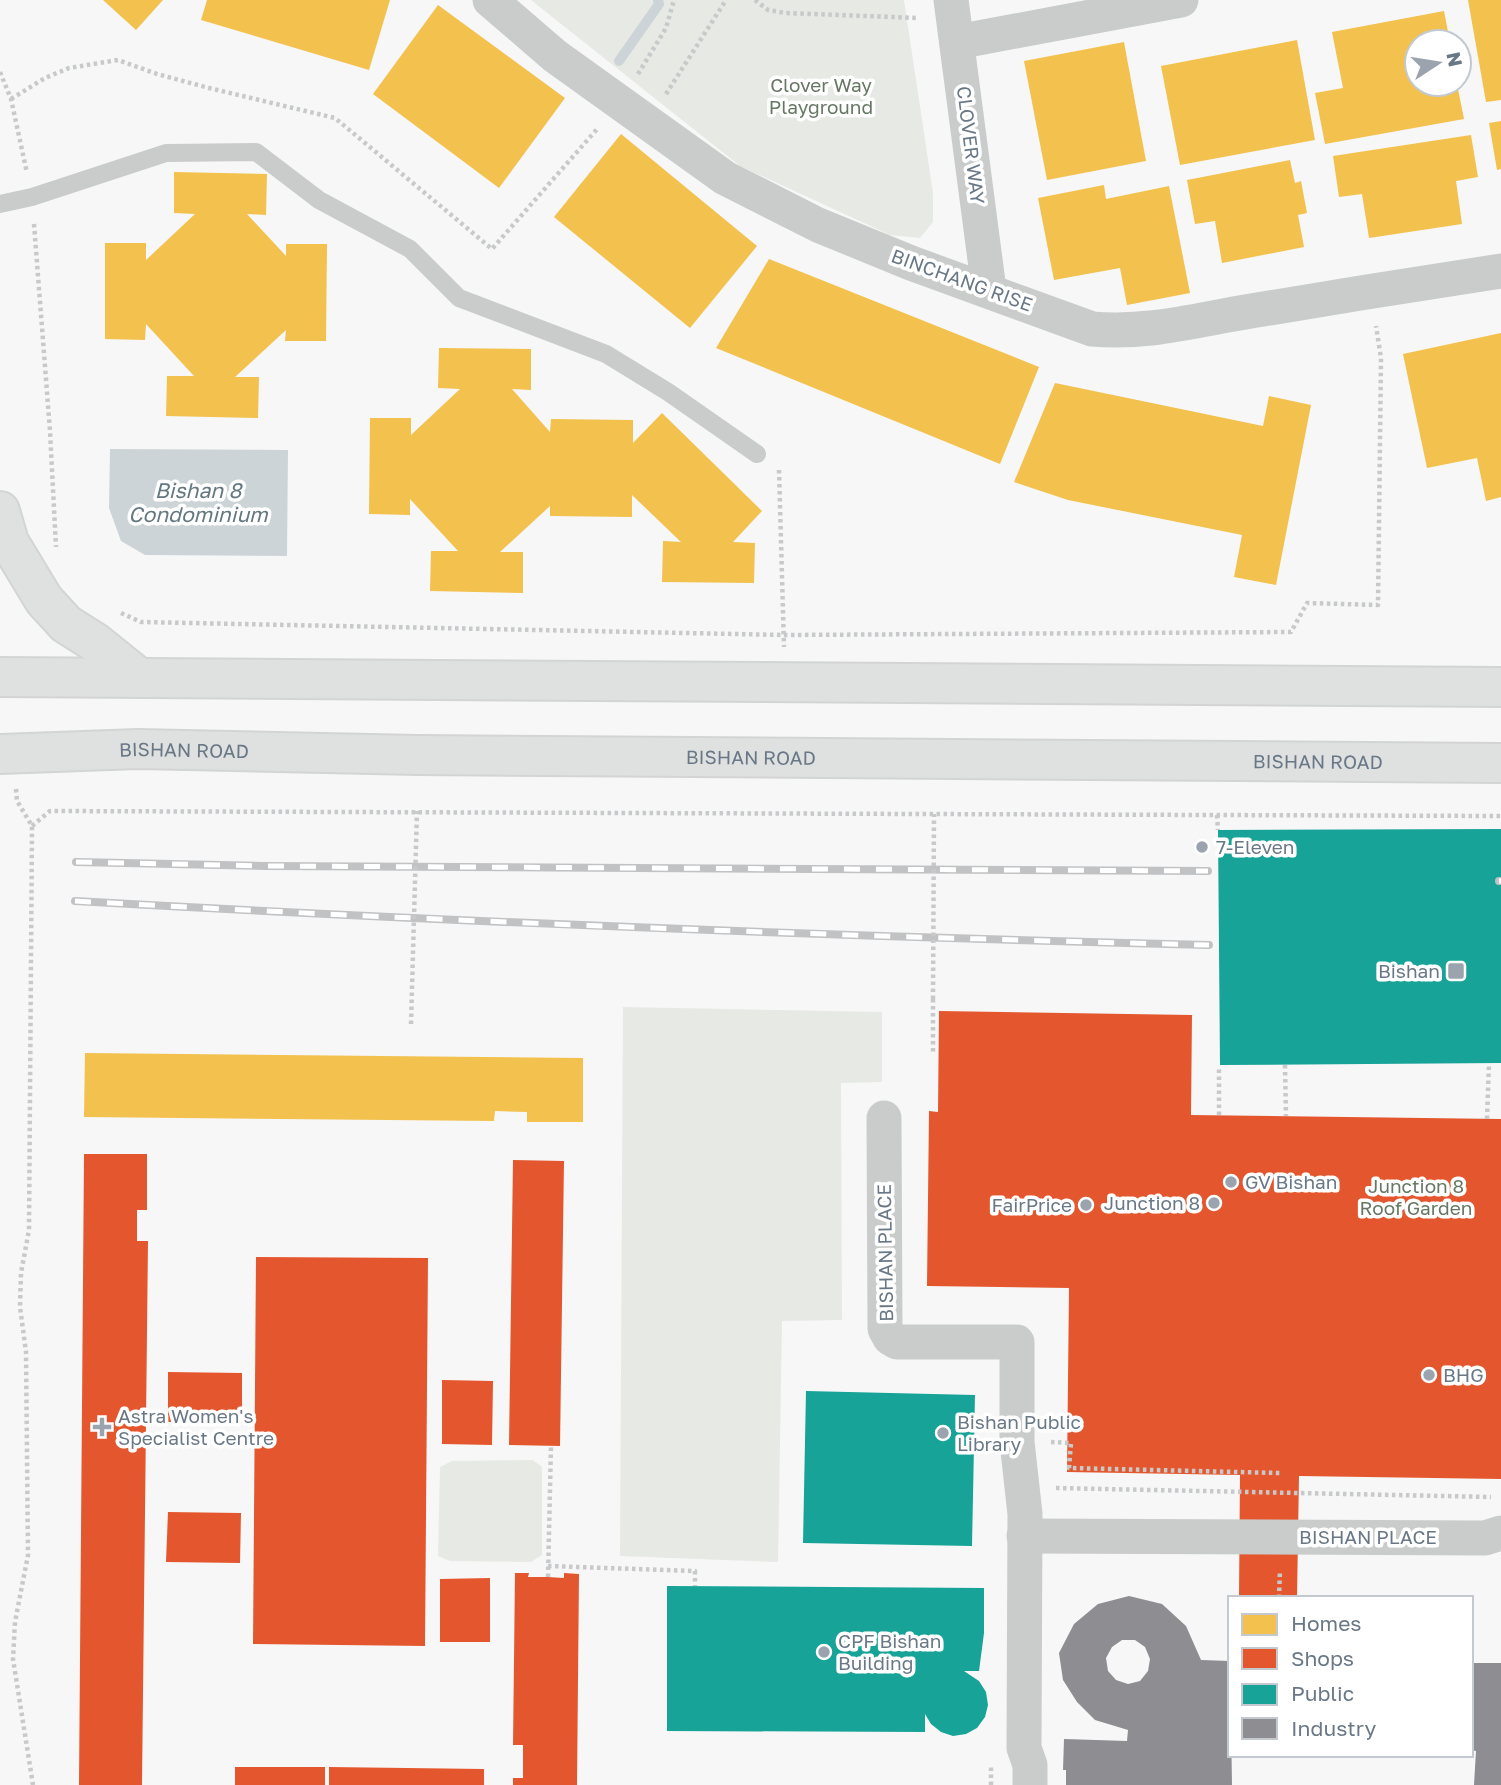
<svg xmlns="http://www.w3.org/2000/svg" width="1501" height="1785" font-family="'Golos Text',sans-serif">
  <rect width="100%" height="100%" fill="#f7f7f7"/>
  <g fill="#e6e9e4">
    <path d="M 531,0 L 904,0 L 933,193 L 933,222 L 920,238 L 890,235 L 740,166 Z"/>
    <path d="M 623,1007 L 882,1012 L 882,1082 L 841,1083 L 842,1320 L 782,1321 L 778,1562 L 620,1556 Z"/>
    <path d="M 533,1460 L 542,1467 L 542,1555 L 531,1562 L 450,1561 L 438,1556 L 440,1467 L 452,1461 Z"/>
  </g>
  <path fill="#cdd4d8" d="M 110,449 L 288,450 L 287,556 L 145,555 L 121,541 L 109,508 Z"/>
  <g fill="#f2c14e">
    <path d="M 103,0 L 163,0 L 136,30 Z"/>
    <path d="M 207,0 L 390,0 L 369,70 L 201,20 Z"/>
    <path d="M 1468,0 L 1501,0 L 1501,100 L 1486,102 Z"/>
    <path d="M 438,5 L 565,98 L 499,188 L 373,94 Z"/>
    <path d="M 1444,11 L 1450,42 L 1417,42 L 1417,84 L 1457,84 L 1464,119 L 1325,144 L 1315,93 L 1343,88 L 1332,32 Z"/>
    <path d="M 1297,40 L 1315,140 L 1180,165 L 1161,66 Z"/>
    <path d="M 1124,42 L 1146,161 L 1047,180 L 1024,61 Z"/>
    <path d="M 1501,121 L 1501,169 L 1497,170 L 1489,123 Z"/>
    <path d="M 621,134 L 757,246 L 690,328 L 554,217 Z"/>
    <path d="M 1471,135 L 1478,177 L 1456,181 L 1462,224 L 1369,238 L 1362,194 L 1339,197 L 1333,156 Z"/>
    <path d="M 1290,160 L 1295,183 L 1301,181 L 1307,213 L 1298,215 L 1304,247 L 1222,263 L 1215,221 L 1195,224 L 1187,180 Z"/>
    <path d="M 174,172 L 267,174 L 266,215 L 247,214 L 286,256 L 286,244 L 327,244 L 326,341 L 285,341 L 286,330 L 235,377 L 259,377 L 258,418 L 166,416 L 167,376 L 194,376 L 146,324 L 145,340 L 105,339 L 105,243 L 146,243 L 146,260 L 195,214 L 174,213 Z"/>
    <path d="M 1104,185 L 1106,199 L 1169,186 L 1190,293 L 1127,305 L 1120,268 L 1054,280 L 1038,198 Z"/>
    <path d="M 769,259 L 1039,367 L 1000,464 L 716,348 Z"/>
    <path d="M 1501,333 L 1501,497 L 1486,501 L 1477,458 L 1427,468 L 1403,354 Z"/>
    <path d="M 439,348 L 531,349 L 531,390 L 512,389 L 550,432 L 551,419 L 633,420 L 633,443 L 662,413 L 762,511 L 733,542 L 755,543 L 754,583 L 662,582 L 663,541 L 681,542 L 632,495 L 632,517 L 550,516 L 550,506 L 500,552 L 523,552 L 523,593 L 430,591 L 431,551 L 458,551 L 410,499 L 410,515 L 369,514 L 370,418 L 411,418 L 411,435 L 460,389 L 438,388 Z"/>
    <path d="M 1055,383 L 1263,426 L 1269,396 L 1311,405 L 1276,585 L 1234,577 L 1242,535 L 1068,500 L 1014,482 Z"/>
    <path d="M 85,1053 L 583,1058 L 583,1122 L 527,1122 L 527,1112 L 495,1111 L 494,1121 L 84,1117 Z"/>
  </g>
  <g fill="#e4572e">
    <path d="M 939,1011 L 1192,1015 L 1191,1115 L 1501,1119 L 1501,1479 L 1299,1476 L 1297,1598 L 1239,1598 L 1240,1475 L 1067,1472 L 1069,1288 L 927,1286 L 929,1111 L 938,1112 Z"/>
    <path d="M 84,1154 L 147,1154 L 147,1210 L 137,1210 L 137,1241 L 148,1241 L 142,1785 L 79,1785 Z"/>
    <path d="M 513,1160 L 564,1161 L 560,1446 L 509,1445 Z"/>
    <path d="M 256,1257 L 428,1258 L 425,1646 L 253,1644 Z"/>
    <path d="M 168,1372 L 242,1373 L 242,1423 L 168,1422 Z"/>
    <path d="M 442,1380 L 493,1381 L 492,1445 L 442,1444 Z"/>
    <path d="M 168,1512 L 241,1513 L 240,1563 L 166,1562 Z"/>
    <path d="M 515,1573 L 529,1573 L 528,1577 L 548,1577 L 564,1578 L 564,1573 L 579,1574 L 577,1785 L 513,1785 L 513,1778 L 523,1778 L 523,1745 L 513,1745 Z"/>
    <path d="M 490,1578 L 490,1642 L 440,1642 L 440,1579 Z"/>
    <rect x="235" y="1767" width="90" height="18"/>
    <path d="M 329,1767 L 484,1769 L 484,1785 L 329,1785 Z"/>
  </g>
  <g fill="#17a398">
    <path d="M 1501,829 L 1501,1063 L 1220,1065 L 1218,830 Z"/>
    <path d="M 806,1391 L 975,1395 L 972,1546 L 803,1543 Z"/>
    <path d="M 667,1586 L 984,1588 L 984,1633 L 979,1671 L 964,1671 L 979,1681 L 986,1692 L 988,1705 L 985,1717 L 977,1728 L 966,1734 L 953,1736 L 941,1732 L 931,1724 L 925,1714 L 925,1732 L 667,1731 Z"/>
  </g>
  <g fill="#8d8d92" fill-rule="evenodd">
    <path d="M 1129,1596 L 1162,1604 L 1186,1626 L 1201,1660 L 1230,1661 L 1232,1785 L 1066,1785 L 1066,1770 L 1063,1770 L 1064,1739 L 1127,1741 L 1128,1730 L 1095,1720 L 1077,1702 L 1063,1680 L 1059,1653 L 1074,1624 L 1098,1604 ZM 1122,1640 L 1135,1640 L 1145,1647 L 1150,1659 L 1148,1671 L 1140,1681 L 1128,1684 L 1116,1680 L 1108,1671 L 1106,1658 L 1112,1647 Z"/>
    <path d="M 1471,1663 L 1501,1663 L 1501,1785 L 1474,1785 L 1476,1751 L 1471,1750 Z"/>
  </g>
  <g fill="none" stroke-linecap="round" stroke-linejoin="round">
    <path stroke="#cdd4d8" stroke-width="10" d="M 619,61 L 659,4 L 658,0"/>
    <g stroke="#d3d4d5" stroke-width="42">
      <g id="primary">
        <path d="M 0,511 L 9,542 L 44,600 L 66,624 L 96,643 L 137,676"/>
        <path d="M 0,677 L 1501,687"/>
        <path id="s1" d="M 0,754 L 138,749 L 418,755 L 1501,763"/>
      </g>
    </g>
    <g stroke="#c8c9ca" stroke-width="4.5" stroke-dasharray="3.5 3.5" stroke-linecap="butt">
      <path d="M 755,0 L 768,10 L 786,13 L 918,18"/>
      <path d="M 0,72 L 11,99 L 27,173"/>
      <path d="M 638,74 L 666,28 L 674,0"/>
      <path d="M 666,94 L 726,0"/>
      <path d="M 11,99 L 45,78 L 69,68 L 118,60 L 157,74 L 209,88 L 335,118 L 492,249 L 598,128"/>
      <path d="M 34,224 L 50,431 L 56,547"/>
      <path d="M 779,470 L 784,647"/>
      <path d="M 121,613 L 141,622 L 784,635 L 1291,632 L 1307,603 L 1378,605 L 1381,358 L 1376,326"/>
      <path d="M 16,789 L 17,801 L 32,826 L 29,1230 L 21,1273 L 20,1307 L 26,1352 L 28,1555 L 15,1622 L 13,1659 L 33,1785"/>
      <path d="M 1217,815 L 1218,830"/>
      <path d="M 32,826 L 50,811 L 1501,816"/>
      <path d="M 933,999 L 933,1054"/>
      <path d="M 1285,1065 L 1286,1116"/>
      <path d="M 1219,1115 L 1219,1066"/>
      <path d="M 1487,1119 L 1489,1064"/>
      <path d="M 1051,1442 L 1071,1443 L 1069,1468 L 1281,1473"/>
      <path d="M 1056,1488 L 1491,1497"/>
      <path d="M 548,1566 L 695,1571 L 695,1586"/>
      <path d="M 548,1577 L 551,1445"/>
      <path d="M 1279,1598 L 1280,1570"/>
      <path d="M 991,1785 L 991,1766"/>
    </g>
    <path stroke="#cacccc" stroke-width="18" d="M 0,204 L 32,197 L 166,153 L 256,152 L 319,200 L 410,249 L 459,298 L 606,354 L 668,392 L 757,454"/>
    <g stroke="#cacccc" stroke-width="35">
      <path d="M 490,0 L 555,56 L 725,178 L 818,225 L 911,263 L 1092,329 C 1148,334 1196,320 1251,311 C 1334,297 1418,284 1501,271"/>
      <path d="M 951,0 L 989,290"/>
      <path d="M 957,42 L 1181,0"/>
      <path d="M 884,1118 L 885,1329 L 890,1338 L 897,1342 L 1017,1342 L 1017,1442 L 1025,1514 L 1024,1748 L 1030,1765 L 1030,1785"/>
      <path d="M 1024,1536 L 1485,1538 L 1501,1533"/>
    </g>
    <use href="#primary" stroke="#dfe0e0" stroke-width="38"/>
    <g stroke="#c1c2c4" stroke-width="8">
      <g id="rail">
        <path d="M 76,862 L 266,866 L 1208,871"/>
        <path d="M 1499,881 L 1501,881"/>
        <path d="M 75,901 C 453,922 831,936 1209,945"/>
      </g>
    </g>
    <use href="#rail" stroke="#fff" stroke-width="5" stroke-dasharray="16" stroke-linecap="butt"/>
    <g stroke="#c8c9ca" stroke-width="4.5" stroke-dasharray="3.5 3.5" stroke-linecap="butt">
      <path d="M 933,999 L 934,814"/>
      <path d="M 411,1024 L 417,811"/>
    </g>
  </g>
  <g fill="#9ba4ae" stroke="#fff" stroke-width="2.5">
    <circle cx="1202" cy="847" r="7"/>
    <rect x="1447" y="962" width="18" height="18" rx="3.5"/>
    <circle cx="1231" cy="1182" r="7"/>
    <circle cx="1214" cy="1203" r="7"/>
    <circle cx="1086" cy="1205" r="7"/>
    <circle cx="1429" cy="1375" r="7"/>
    <path d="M98.5 1416.5h7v7h7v7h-7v7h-7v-7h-7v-7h7z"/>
    <circle cx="943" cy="1433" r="7"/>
    <circle cx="824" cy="1652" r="7"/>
  </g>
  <g text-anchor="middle" stroke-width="7" stroke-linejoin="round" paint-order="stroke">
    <g font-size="19" fill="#667863" stroke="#fff">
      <text x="821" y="92">Clover Way<tspan x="821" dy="22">Playground</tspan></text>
      <text x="1416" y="1193">Junction 8<tspan x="1416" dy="22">Roof Garden</tspan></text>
    </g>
    <g font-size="19" fill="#697886" stroke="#fff">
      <text transform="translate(971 145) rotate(83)" y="7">CLOVER WAY</text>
      <text transform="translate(962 280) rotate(20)" y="7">BINCHANG RISE</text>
      <text dy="7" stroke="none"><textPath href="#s1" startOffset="184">BISHAN ROAD</textPath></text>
      <text dy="7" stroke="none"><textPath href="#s1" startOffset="751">BISHAN ROAD</textPath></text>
      <text dy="7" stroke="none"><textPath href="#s1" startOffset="1318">BISHAN ROAD</textPath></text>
      <text transform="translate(885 1253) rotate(-91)" y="7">BISHAN PLACE</text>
      <text x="1368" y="1544">BISHAN PLACE</text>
    </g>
    <g font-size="19" fill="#697886" stroke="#fff" text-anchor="start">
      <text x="1216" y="854">7-Eleven</text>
      <text x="1440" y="978" text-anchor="end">Bishan</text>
      <text x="1245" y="1189">GV Bishan</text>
      <text x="1200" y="1210" text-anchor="end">Junction 8</text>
      <text x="1072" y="1212" text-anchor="end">FairPrice</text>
      <text x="1443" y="1382">BHG</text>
      <text x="118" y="1423">Astra Women's<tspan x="118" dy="22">Specialist Centre</tspan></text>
      <text x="957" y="1429">Bishan Public<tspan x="957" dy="22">Library</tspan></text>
      <text x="838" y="1648">CPF Bishan<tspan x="838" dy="22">Building</tspan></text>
    </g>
    <g font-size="21" font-style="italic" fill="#647881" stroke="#fff">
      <text x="198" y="498">Bishan 8<tspan x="198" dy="24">Condominium</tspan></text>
    </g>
  </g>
  <rect x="1228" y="1596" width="245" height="161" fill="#ffffff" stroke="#c3c9cf" stroke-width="2"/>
  <rect x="1242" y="1614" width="35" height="21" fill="#f2c14e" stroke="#c3c9cf" stroke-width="2"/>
  <text x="1291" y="1631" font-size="21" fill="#697886">Homes</text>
  <rect x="1242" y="1648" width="35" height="21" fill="#e4572e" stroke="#c3c9cf" stroke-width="2"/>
  <text x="1291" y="1666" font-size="21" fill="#697886">Shops</text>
  <rect x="1242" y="1684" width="35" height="21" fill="#17a398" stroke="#c3c9cf" stroke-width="2"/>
  <text x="1291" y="1701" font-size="21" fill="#697886">Public</text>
  <rect x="1242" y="1718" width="35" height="21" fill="#8d8d92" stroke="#c3c9cf" stroke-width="2"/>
  <text x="1291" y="1736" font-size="21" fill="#697886">Industry</text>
  <g transform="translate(1438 63) rotate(78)"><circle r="33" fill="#ffffff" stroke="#c3c9cf" stroke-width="2"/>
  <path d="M0-5L12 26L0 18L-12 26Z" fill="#9ba4ae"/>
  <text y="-10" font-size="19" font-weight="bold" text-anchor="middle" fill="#697886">N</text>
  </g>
</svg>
